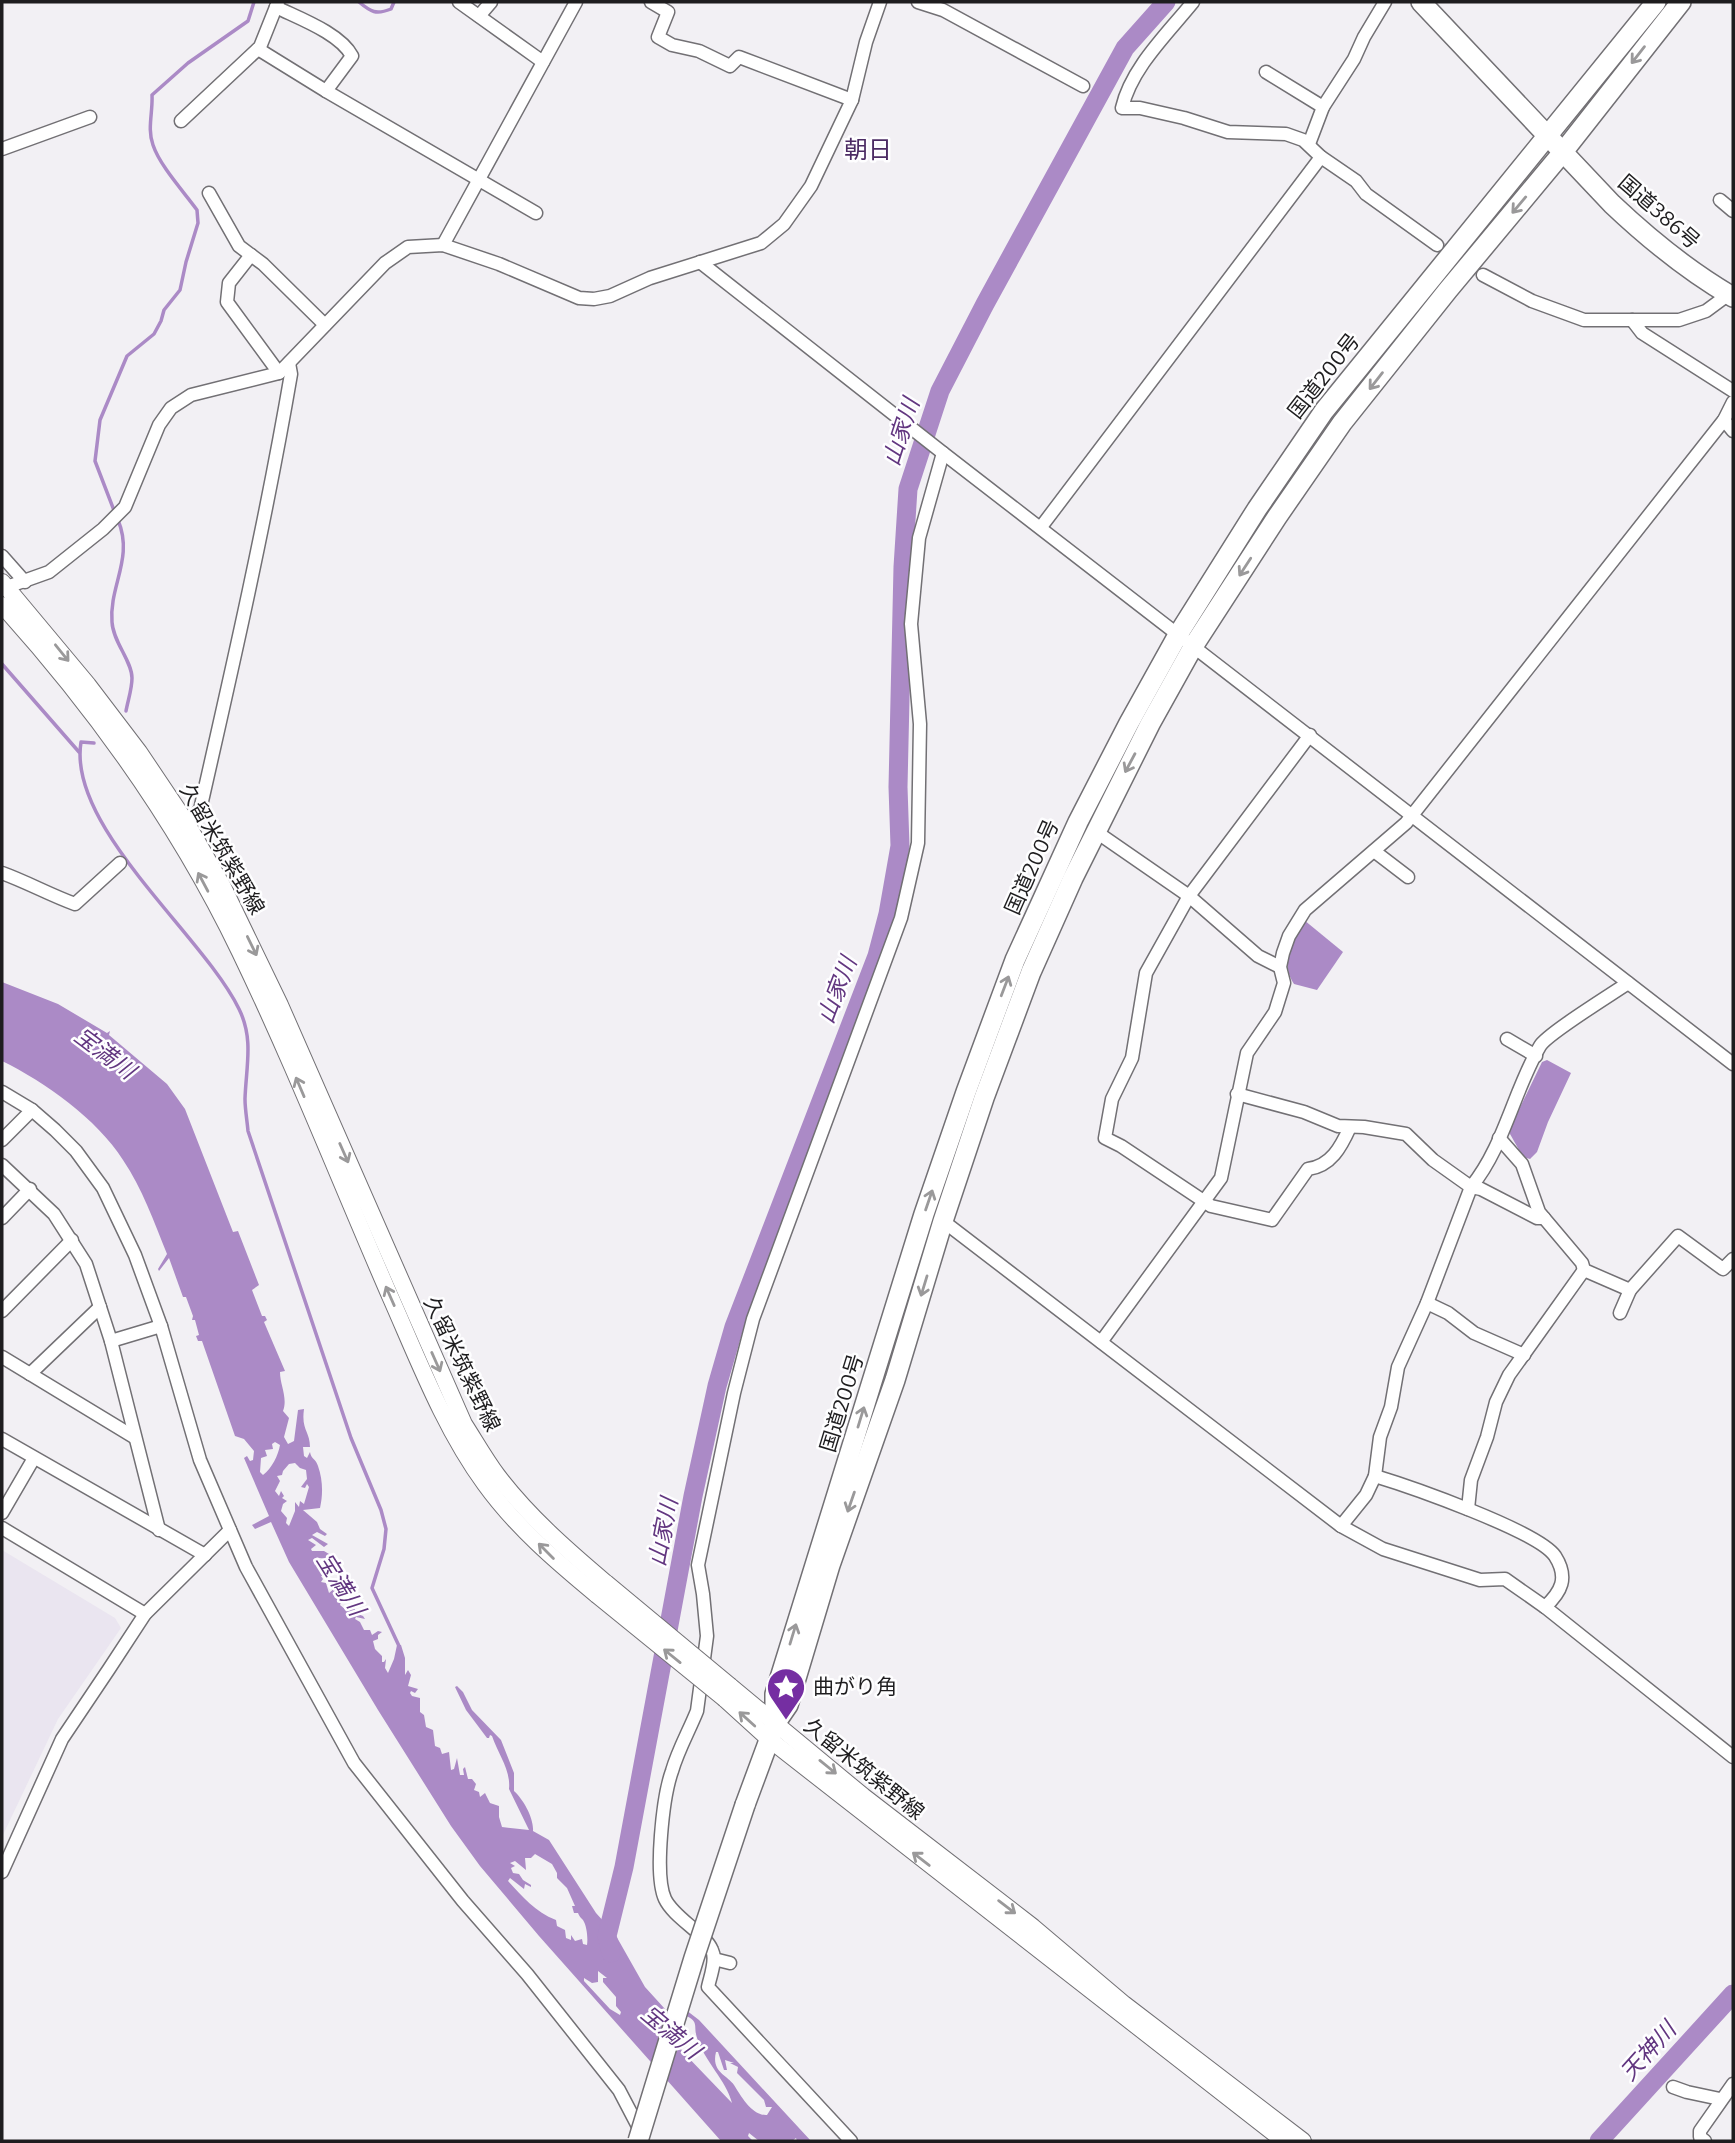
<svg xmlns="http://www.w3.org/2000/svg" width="1735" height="2143" font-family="Bitter,'Noto Sans JP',serif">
  <rect width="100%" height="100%" fill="#f2f0f4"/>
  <path fill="#eae5f0" d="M 2,1550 L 115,1618 L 121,1628 L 58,1719 L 2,1837 Z"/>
  <g fill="#ab8ac6" fill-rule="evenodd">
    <path d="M 1304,920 L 1343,952 L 1317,990 L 1294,984 C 1280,964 1291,939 1304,920 Z"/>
    <path d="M 2,982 L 58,1004 L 107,1033 L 110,1031 L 109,1035 L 167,1084 L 185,1109 L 233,1232 L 238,1231 L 259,1285 L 252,1290 L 262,1316 L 265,1316 L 267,1320 L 264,1322 L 285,1371 L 280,1372 C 280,1385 288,1398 283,1411 L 289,1418 L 284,1437 L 288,1444 L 294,1441 L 298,1410 L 304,1409 C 301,1430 310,1431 310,1447 L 303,1447 L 304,1456 L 307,1458 L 310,1452 C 311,1459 316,1459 318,1466 C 323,1480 323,1495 320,1508 L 303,1510 L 317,1522 L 320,1529 L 327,1534 L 325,1536 L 317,1532 L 312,1535 L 328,1544 L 324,1547 L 312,1538 L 308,1540 L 316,1545 L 311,1549 L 312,1551 L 324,1551 L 329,1554 L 329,1559 L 319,1558 L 314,1564 L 334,1574 L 325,1573 L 325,1576 L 321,1576 L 323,1579 L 321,1582 L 326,1583 L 329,1593 L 335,1588 L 342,1591 L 344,1594 L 340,1605 L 346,1610 L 349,1611 L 355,1604 L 355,1613 L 363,1616 L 365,1619 L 356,1617 L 355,1619 L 360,1622 L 364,1630 L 370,1630 L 372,1635 L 378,1631 L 382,1632 L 378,1635 L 378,1639 L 373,1641 L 375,1649 L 382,1656 L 382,1662 L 384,1662 L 386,1659 L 385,1668 L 388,1673 L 394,1659 L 397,1645 L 401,1645 L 405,1658 L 405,1675 L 408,1670 L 411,1675 L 408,1686 L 418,1689 L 415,1693 L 411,1691 L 410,1693 L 412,1696 L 420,1698 L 420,1712 L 424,1715 L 426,1727 L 433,1730 L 435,1746 L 440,1748 L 442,1754 L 449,1752 L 451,1770 L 454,1769 L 457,1758 L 460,1775 L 464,1775 L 463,1769 L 465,1767 L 468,1779 L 472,1779 L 476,1784 L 474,1790 L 479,1792 L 480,1797 L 485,1793 L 490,1803 L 499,1806 L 499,1817 L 502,1827 L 529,1830 L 509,1789 C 511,1770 498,1754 492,1736 L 490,1735 L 489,1738 L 487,1738 L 466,1710 L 455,1687 L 457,1686 L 463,1692 L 472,1710 L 501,1740 L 514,1773 L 514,1791 C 523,1799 534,1818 533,1831 L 549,1840 L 596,1913 L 615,1934 L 645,1987 L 665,2009 L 682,2051 L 732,2103 C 726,2080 705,2062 697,2038 C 693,2026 700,2021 684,2015 L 686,2010 L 699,2020 L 811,2141 L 797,2141 L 796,2138 L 792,2141 L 759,2141 L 749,2133 L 748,2136 L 753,2141 L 721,2141 L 539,1936 L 480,1866 L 451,1826 L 378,1710 L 289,1562 L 271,1522 L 255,1529 L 252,1525 L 269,1516 L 244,1458 L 247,1456 L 250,1461 L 253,1460 L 254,1451 L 244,1439 L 235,1436 L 202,1341 L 198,1341 L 196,1336 L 199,1335 L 195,1320 L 192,1320 L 193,1316 L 186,1297 L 183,1297 L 169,1258 L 159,1271 L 158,1269 L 167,1254 C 154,1222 142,1188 123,1160 C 97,1119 45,1082 2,1061 ZM 275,1442 L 280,1445 C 278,1456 272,1468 263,1475 L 260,1472 L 261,1458 L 267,1456 L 265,1450 L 273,1449 L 272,1444 ZM 295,1463 L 300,1468 L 306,1470 L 307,1479 L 301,1487 L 305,1488 L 307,1484 L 309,1487 L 304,1504 L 300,1501 L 299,1507 L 295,1502 L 295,1511 L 289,1526 L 286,1523 L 287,1518 L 281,1511 L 283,1504 L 287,1501 L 282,1498 L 284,1496 L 281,1491 L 279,1496 L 275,1491 L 280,1481 L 277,1476 L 282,1475 L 283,1471 L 289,1464 ZM 535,1854 L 552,1864 L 557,1873 L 557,1878 L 567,1888 L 575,1906 L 572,1906 L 574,1913 L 578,1913 C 579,1916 581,1918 583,1920 C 587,1926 588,1939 587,1945 L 583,1944 L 582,1939 L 575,1941 L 571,1935 L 571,1940 L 566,1938 L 565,1930 L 557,1926 L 556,1920 C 535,1912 523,1897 508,1881 L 510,1878 L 524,1889 L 525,1884 L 531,1887 L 531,1885 L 523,1880 L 519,1874 L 513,1873 L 511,1868 L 515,1866 L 510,1863 L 515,1861 L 526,1870 L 525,1858 L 531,1858 ZM 598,1971 L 607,1978 L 603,1978 L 603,1982 L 616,1997 L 616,2006 L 621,2012 L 620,2015 L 610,2009 L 584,1981 L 584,1978 L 592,1983 L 598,1982 ZM 716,2052 L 718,2052 L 724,2070 L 727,2070 L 725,2060 L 734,2063 L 730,2063 L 738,2067 L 737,2073 L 764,2100 L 766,2107 L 772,2107 L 767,2115 C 752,2116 741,2096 734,2085 C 727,2075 711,2072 716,2052 Z"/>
    <path d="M 1547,1060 L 1571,1073 L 1548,1122 L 1537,1152 L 1530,1159 L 1523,1157 L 1510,1134 L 1510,1128 L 1542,1062 Z"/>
  </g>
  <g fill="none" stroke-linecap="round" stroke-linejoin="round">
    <g stroke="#ab8ac6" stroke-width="3.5">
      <path d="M 359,2 C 371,12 376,15 391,9 L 394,2"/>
      <path d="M 115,513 L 95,461 L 100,420 L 127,356 L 154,334 L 161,321 L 164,310 L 180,290 L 186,262 L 198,223 L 197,210 C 184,192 160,166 153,145 C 147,129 153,112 152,95 L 188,63 L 248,21 L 254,2"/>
      <path d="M 118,520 C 134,558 109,586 112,622 C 113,642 132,661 132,678 C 132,689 128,700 126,711"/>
      <path d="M 2,664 L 79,752"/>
      <path d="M 94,743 L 81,742 C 67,827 203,935 239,1009 C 254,1039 246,1067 245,1099 C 245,1109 247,1120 248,1131 L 351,1438 L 381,1510 L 386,1529 L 384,1549 L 372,1588 L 399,1646"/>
    </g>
    <g stroke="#ab8ac6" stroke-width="19">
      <path d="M 611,1953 L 607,1936 L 624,1867 L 693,1496 L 717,1386 L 734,1327 L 877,956 L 888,914 L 900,846 L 898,787 L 903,567 L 908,489 L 940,391 L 985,304 L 1125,48 L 1166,2"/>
      <path d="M 1599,2141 L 1733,1994"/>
    </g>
    <path stroke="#d2d0d4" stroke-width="12" stroke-dasharray="12 6" stroke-linecap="butt" d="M 1437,245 L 1483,275"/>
    <g stroke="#727074" stroke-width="15">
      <g id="minor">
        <path d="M 459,2 L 543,62"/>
        <path d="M 651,2 L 668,12 L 658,37 L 672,45 L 699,51 L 730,66 L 739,57 L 852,100"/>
        <path d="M 918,2 L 943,10 L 1083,86"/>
        <path d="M 1193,2 C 1168,33 1131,68 1122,108 L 1140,108 L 1184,118 L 1228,132 L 1286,134 L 1303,140 L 1321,157 L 1356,181 L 1366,194 L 1437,245"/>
        <path d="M 276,7 C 298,18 340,33 352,56 L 326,91 L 536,213"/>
        <path d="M 479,16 L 491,2"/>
        <path d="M 258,49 L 326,91"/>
        <path d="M 1266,72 L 1323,107"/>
        <path d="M 181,121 L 260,47 L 278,2"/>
        <path d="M 1309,144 L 1323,107 L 1354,59 L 1364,37 L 1385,2"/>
        <path d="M 2,149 L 90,117"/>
        <path d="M 209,193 L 239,246 L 263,264 L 325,325"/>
        <path d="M 1720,200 L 1733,211"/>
        <path d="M 443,245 L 576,2"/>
        <path d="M 251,255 L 229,283 L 227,302 L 279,373"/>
        <path d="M 700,262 L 943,453 L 1733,1064"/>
        <path d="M 1483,275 L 1532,301 L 1584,320 L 1679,320 L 1706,311 L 1729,294"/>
        <path d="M 1632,320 L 1642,333 L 1733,391"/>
        <path d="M 1724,420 L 1733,431"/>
        <path d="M 1041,527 L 1321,157"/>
        <path d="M 2,556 L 25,582"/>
        <path d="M 7,587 L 49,572 L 103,529 L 125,507 L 159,425 L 171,408 L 191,395 L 279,373 L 385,263 L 408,247 L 443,245 L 499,264 L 579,298 L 594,299 L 610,296 L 650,278 L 761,243 L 784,224 L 811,186 L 852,100 L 866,42 L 880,2"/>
        <path d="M 1310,735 L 1189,896 L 1146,973 L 1132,1058 L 1112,1099 L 1105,1138 L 1121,1146 L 1211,1206 L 1272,1220 L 1308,1169 C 1331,1166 1341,1147 1350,1127"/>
        <path d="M 186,822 L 200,810 C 233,665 266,520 291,374 L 289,363"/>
        <path d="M 1095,831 L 1189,896 L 1258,956 L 1280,967"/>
        <path d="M 1374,851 L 1408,877"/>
        <path d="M 2,873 C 27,882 50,895 75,904 L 120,863"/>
        <path d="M 1507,1039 L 1536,1056"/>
        <path d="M 2,1092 L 32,1110 L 55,1130 L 76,1151 L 103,1188 L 135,1255 L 161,1326 L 200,1460 L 246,1567 L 354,1763 L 463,1901 L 527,1974 L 619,2090 L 641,2132"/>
        <path d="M 1237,1094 L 1304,1112 L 1338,1126 L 1364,1127 L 1406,1134 L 1433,1160 L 1471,1187 L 1481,1189 L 1537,1218 L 1544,1218"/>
        <path d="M 1499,1138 L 1522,1164 L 1539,1212 L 1582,1263 L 1584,1270 L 1630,1290 L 1678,1236 L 1723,1269 L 1733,1259"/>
        <path d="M 2,1140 L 32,1110"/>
        <path d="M 2,1165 L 54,1214 L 86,1264 L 111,1341 L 159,1530"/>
        <path d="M 2,1218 L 30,1189"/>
        <path d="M 943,1221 L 1341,1526 L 1383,1549 L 1480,1580 L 1505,1579 L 1545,1607 L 1733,1757"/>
        <path d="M 1427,1303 L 1448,1313 L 1474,1333 L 1524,1355"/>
        <path d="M 2,1311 L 72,1240"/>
        <path d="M 1620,1313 L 1630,1290"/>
        <path d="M 111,1341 L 161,1326"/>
        <path d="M 1101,1342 L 1221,1178 L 1247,1053 L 1275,1012 L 1284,983 L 1280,967 L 1283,953 L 1289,936 L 1305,910 L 1406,823 L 1724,420 L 1733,402"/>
        <path d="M 2,1357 L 134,1437"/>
        <path d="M 30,1374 L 100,1307"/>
        <path d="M 2,1439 L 205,1555"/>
        <path d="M 1375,1476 C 1408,1486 1538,1531 1555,1556 C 1569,1578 1561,1592 1545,1607"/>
        <path d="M 1468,1509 L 1471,1480 L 1487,1437 L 1496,1402 L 1509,1375 L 1584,1270"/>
        <path d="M 2,1513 L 34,1458"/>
        <path d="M 1341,1526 L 1366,1495 L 1375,1476 L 1380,1437 L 1391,1407 L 1398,1367 L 1427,1303 L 1471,1187 C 1504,1147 1514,1090 1540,1046 C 1547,1034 1612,994 1628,983"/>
        <path d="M 2,1528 L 145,1614"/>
        <path d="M 2,1872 L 62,1739 L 109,1669 L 145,1614 L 230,1530"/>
        <path d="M 714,1959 L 730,1963"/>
        <path d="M 1673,2087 L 1687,2092 L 1720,2099"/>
        <path d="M 851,2141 L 708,1987 C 710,1977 717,1960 712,1950 C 705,1933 674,1918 665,1899 C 654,1875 663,1796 672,1771 C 678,1750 689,1731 697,1711 L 707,1636 L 703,1594 L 698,1565 L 734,1393 L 753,1319 L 901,918 L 918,843 L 920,724 L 911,624 L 919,538 L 943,453"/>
        <path d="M 1705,2141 L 1700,2137 L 1700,2131 L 1733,2084"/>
      </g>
    </g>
    <g stroke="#727074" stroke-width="18">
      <g id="major">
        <path d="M 2,582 L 88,685 L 139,752 L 186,822 L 223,887 L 280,1005 L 464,1424 C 475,1441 485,1459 497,1475 C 528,1516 567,1550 606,1583"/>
        <path d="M 2,605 C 96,709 179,825 240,952 C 294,1064 340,1181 390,1296 C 418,1359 444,1428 485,1484 C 516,1527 557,1562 597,1595"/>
        <path d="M 730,1686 L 863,1796 L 1033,1927 L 1124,2004 L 1303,2141"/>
        <path d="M 725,1699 L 769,1739 L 1284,2141"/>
      </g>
    </g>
    <g stroke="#727074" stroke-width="22">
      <g id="highway">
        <path d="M 1421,2 L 1612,204 C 1649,239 1688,271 1733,297"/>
        <path d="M 775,1724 L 775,1694 L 924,1214 L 966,1092 L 1015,960 L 1078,822 L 1129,723 L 1179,633 L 1257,509 L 1324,411 L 1656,2"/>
        <path d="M 745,1805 L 775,1724 L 788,1705 L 830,1565 L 895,1380 L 943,1221 L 984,1098 L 1031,972 L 1073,878 L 1150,724 L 1194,645 L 1277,517 L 1342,423 L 1448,290 L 1563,152 L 1681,2"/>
      </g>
    </g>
    <use href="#minor" stroke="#fff" stroke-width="12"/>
    <use href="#major" stroke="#fff" stroke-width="16"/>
    <use href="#highway" stroke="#fff" stroke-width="19"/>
    <g stroke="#727074" stroke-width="18" stroke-linecap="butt">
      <g id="major-bridge">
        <path d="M 606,1583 L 730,1686"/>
        <path d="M 597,1595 L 725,1699"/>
      </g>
    </g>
    <g stroke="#727074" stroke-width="22" stroke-linecap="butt">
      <path id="highway-bridge" d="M 638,2141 L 694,1958 L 745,1805"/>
    </g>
    <use href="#major-bridge" stroke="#fff" stroke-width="16"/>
    <use href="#highway-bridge" stroke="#fff" stroke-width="19"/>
  </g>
  <defs><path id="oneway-shaft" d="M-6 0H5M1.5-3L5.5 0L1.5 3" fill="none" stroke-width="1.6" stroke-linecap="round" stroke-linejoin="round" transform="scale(1.75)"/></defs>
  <g stroke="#9a999a">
    <use href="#oneway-shaft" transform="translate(1638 55) rotate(128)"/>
    <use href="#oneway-shaft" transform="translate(1519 205) rotate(130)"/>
    <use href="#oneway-shaft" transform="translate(1376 381) rotate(128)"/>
    <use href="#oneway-shaft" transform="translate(1245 567) rotate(123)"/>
    <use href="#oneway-shaft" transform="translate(62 653) rotate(51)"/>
    <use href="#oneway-shaft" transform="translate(1130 763) rotate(118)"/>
    <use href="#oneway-shaft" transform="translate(203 882) rotate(-118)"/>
    <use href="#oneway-shaft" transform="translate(252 946) rotate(64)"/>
    <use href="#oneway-shaft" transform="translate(1005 986) rotate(-69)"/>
    <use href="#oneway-shaft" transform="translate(300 1087) rotate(-113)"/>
    <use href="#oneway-shaft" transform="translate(344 1153) rotate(66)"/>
    <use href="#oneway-shaft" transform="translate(929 1200) rotate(-71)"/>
    <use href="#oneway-shaft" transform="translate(924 1286) rotate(107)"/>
    <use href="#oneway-shaft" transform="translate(390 1296) rotate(-114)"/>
    <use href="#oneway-shaft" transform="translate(436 1362) rotate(66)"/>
    <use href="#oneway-shaft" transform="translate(861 1417) rotate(-73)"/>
    <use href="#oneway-shaft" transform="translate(851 1502) rotate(109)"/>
    <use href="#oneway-shaft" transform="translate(546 1551) rotate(-135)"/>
    <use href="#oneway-shaft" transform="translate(793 1634) rotate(-73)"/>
    <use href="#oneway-shaft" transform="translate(672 1656) rotate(-141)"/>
    <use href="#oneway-shaft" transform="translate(747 1719) rotate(-138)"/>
    <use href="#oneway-shaft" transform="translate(828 1767) rotate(39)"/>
    <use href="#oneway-shaft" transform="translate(921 1859) rotate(-142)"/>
    <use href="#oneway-shaft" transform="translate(1007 1907) rotate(37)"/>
  </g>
  <defs>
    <g id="sight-pin" transform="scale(2.0125)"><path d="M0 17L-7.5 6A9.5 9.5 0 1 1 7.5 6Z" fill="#752ea2" stroke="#fefeff"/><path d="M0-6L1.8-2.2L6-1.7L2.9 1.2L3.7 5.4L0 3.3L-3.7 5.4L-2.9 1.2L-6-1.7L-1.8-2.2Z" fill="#fff"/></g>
  </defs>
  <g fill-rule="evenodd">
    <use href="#sight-pin" x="786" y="1687"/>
  </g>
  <g text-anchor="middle" stroke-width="5" stroke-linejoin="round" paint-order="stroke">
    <g font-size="21" fill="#1e1d1f" stroke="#fefeff">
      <text transform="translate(1659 212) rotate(41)" y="7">国道386号</text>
      <text transform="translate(1324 376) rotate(-52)" y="7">国道200号</text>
      <text transform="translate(222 849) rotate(60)" y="7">久留米筑紫野線</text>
      <text transform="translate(1032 867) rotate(-66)" y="7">国道200号</text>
      <text transform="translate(462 1364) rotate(64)" y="7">久留米筑紫野線</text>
      <text transform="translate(842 1403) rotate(-73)" y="7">国道200号</text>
      <text transform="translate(864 1769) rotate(39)" y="7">久留米筑紫野線</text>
    </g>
    <g font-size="21" fill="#1e1d1f" stroke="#fefeff" text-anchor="start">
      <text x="813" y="1694">曲がり角</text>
    </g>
    <g font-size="23" font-style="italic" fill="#623680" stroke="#fefeff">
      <text transform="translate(901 432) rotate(-72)" y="8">山家川</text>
      <text transform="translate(837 990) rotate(-69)" y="8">山家川</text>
      <text transform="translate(105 1053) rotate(37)" y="8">宝満川</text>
      <text transform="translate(663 1532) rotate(-79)" y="8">山家川</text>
      <text transform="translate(341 1584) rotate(58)" y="8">宝満川</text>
      <text transform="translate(671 2032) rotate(40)" y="8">宝満川</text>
      <text transform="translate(1648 2051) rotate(-48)" y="8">天神川</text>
    </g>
    <g font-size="24" fill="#4c2b64" stroke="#fefeff">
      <text x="868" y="158">朝日</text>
    </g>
  </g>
  <rect width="1735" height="2143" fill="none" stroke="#1e1d1f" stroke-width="7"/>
</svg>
